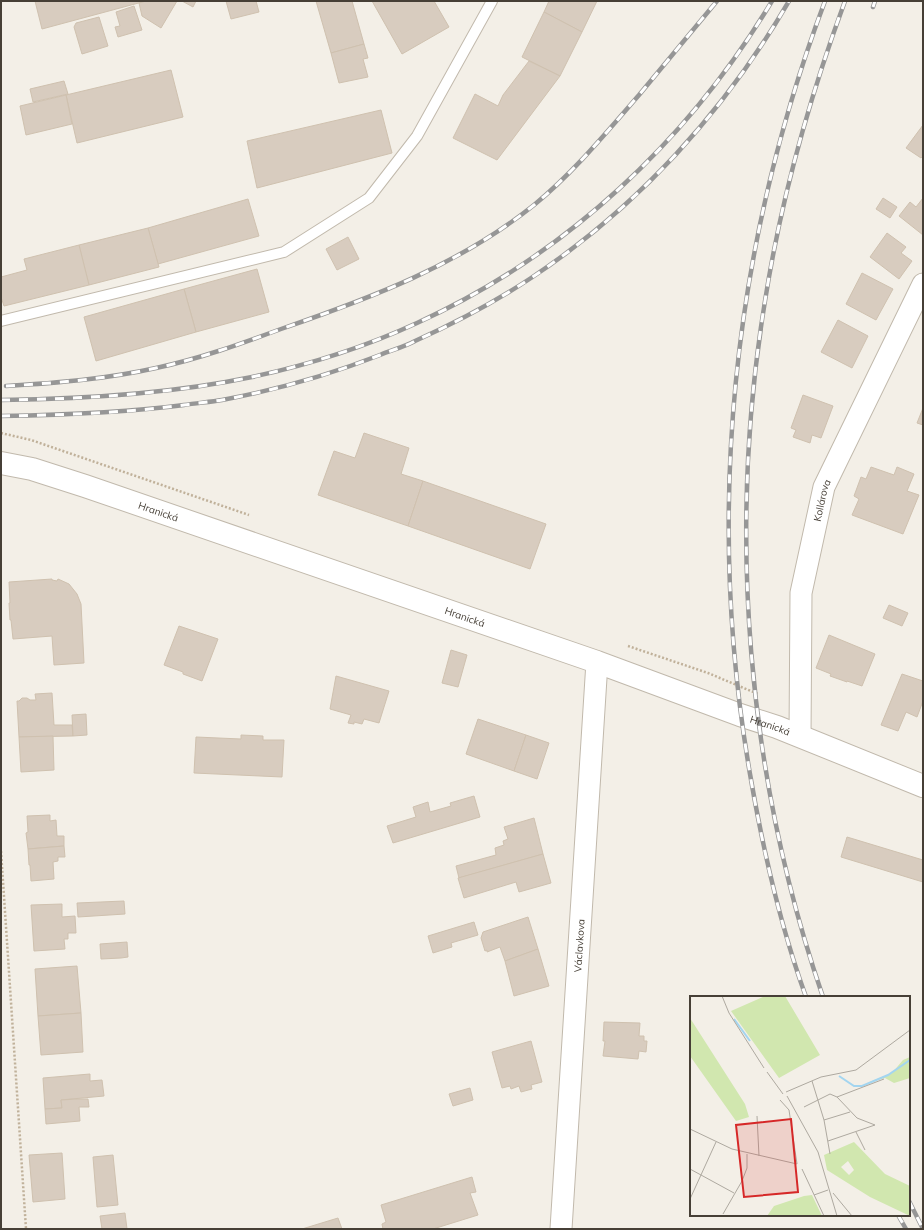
<svg xmlns="http://www.w3.org/2000/svg" width="924" height="1230" font-family="Mulish,sans-serif">
  <rect width="100%" height="100%" fill="#f3efe7"/>
  <g fill="#d8ccbf" stroke="#cfc1af">
    <path d="M 35,1 L 146,1 L 42,29 Z"/>
    <path d="M 146,1 L 177,1 L 161,28 L 142,16 L 139,3 Z"/>
    <path d="M 182,1 L 196,1 L 193,7 Z"/>
    <path d="M 226,1 L 256,1 L 259,12 L 231,19 Z"/>
    <path d="M 316,1 L 352,1 L 364,44 L 331,53 Z"/>
    <path d="M 372,1 L 434,1 L 449,27 L 402,54 Z"/>
    <path d="M 549,1 L 597,1 L 582,32 L 544,12 Z"/>
    <path d="M 134,6 L 142,30 L 118,37 L 115,27 L 120,26 L 116,12 Z"/>
    <path d="M 544,12 L 582,32 L 560,76 L 522,57 Z"/>
    <path d="M 99,17 L 108,46 L 82,54 L 74,27 L 76,23 Z"/>
    <path d="M 364,44 L 368,58 L 363,59 L 368,77 L 339,83 L 331,53 Z"/>
    <path d="M 529,61 L 560,76 L 497,160 L 453,138 L 475,94 L 498,106 L 503,95 Z"/>
    <path d="M 171,70 L 183,117 L 77,143 L 66,95 Z"/>
    <path d="M 64,81 L 68,94 L 33,102 L 30,89 Z"/>
    <path d="M 66,95 L 72,124 L 26,135 L 20,106 Z"/>
    <path d="M 381,110 L 392,153 L 257,188 L 247,141 Z"/>
    <path d="M 923,125 L 923,156 L 921,158 L 906,148 Z"/>
    <path d="M 883,198 L 897,207 L 890,218 L 876,209 Z"/>
    <path d="M 923,198 L 923,235 L 899,216 L 910,202 L 916,207 Z"/>
    <path d="M 248,199 L 259,236 L 158,264 L 148,228 Z"/>
    <path d="M 148,228 L 159,267 L 89,285 L 79,245 Z"/>
    <path d="M 887,233 L 906,247 L 901,253 L 912,261 L 899,279 L 870,257 Z"/>
    <path d="M 348,237 L 359,259 L 337,270 L 326,249 Z"/>
    <path d="M 79,245 L 89,285 L 4,306 L 1,297 L 1,277 L 27,270 L 24,259 Z"/>
    <path d="M 257,269 L 269,312 L 196,332 L 184,289 Z"/>
    <path d="M 862,273 L 893,289 L 876,320 L 846,304 Z"/>
    <path d="M 184,289 L 196,332 L 96,361 L 84,317 Z"/>
    <path d="M 838,320 L 868,336 L 852,368 L 821,352 Z"/>
    <path d="M 803,395 L 833,406 L 821,438 L 812,435 L 810,443 L 793,437 L 796,430 L 791,428 Z"/>
    <path d="M 923,408 L 923,425 L 917,423 Z"/>
    <path d="M 364,433 L 409,448 L 401,474 L 423,481 L 408,526 L 318,495 L 334,451 L 355,458 Z"/>
    <path d="M 871,467 L 894,475 L 897,467 L 914,474 L 907,491 L 919,495 L 903,534 L 852,515 L 859,499 L 854,496 L 861,477 L 866,479 Z"/>
    <path d="M 423,481 L 546,524 L 530,569 L 408,526 Z"/>
    <path d="M 52,579 L 52,580 L 57,581 L 58,579 L 69,584 L 77,594 L 81,604 L 84,663 L 54,665 L 52,636 L 13,639 L 11,620 L 10,620 L 9,603 L 10,603 L 9,582 Z"/>
    <path d="M 889,605 L 908,613 L 902,626 L 883,618 Z"/>
    <path d="M 179,626 L 218,639 L 202,681 L 183,674 L 183,672 L 164,665 Z"/>
    <path d="M 829,635 L 875,654 L 862,686 L 847,681 L 847,682 L 830,676 L 831,674 L 816,668 Z"/>
    <path d="M 451,650 L 467,655 L 458,687 L 442,683 Z"/>
    <path d="M 902,674 L 923,681 L 923,701 L 917,717 L 906,712 L 898,731 L 881,725 Z"/>
    <path d="M 336,676 L 389,691 L 379,723 L 364,719 L 362,724 L 354,722 L 354,724 L 348,723 L 351,715 L 330,709 Z"/>
    <path d="M 52,693 L 54,725 L 72,725 L 73,736 L 19,737 L 17,701 L 19,701 L 22,698 L 27,698 L 30,700 L 36,700 L 35,694 Z"/>
    <path d="M 86,714 L 87,735 L 73,736 L 72,715 Z"/>
    <path d="M 478,719 L 526,735 L 514,771 L 466,754 Z"/>
    <path d="M 241,735 L 263,736 L 263,740 L 284,740 L 282,777 L 194,773 L 196,737 L 241,739 Z"/>
    <path d="M 526,735 L 549,743 L 537,779 L 514,771 Z"/>
    <path d="M 53,736 L 54,770 L 21,772 L 19,737 Z"/>
    <path d="M 474,796 L 480,817 L 393,843 L 387,826 L 416,817 L 413,807 L 428,802 L 430,812 L 451,806 L 450,803 Z"/>
    <path d="M 50,815 L 50,821 L 56,820 L 57,836 L 64,836 L 64,846 L 28,849 L 26,833 L 28,832 L 27,816 Z"/>
    <path d="M 534,818 L 543,854 L 459,878 L 456,866 L 496,855 L 495,848 L 504,845 L 503,841 L 508,839 L 504,827 Z"/>
    <path d="M 847,837 L 923,860 L 923,882 L 841,857 Z"/>
    <path d="M 64,846 L 65,857 L 58,857 L 58,861 L 53,862 L 54,879 L 31,881 L 30,865 L 29,865 L 28,849 Z"/>
    <path d="M 543,854 L 551,883 L 519,892 L 516,882 L 464,898 L 458,878 Z"/>
    <path d="M 124,901 L 125,914 L 78,917 L 77,903 Z"/>
    <path d="M 62,904 L 62,917 L 75,916 L 76,933 L 68,933 L 68,939 L 64,939 L 65,949 L 34,951 L 31,905 Z"/>
    <path d="M 528,917 L 538,949 L 505,961 L 500,947 L 487,952 L 487,950 L 485,951 L 481,938 L 483,932 Z"/>
    <path d="M 474,922 L 478,935 L 451,943 L 452,947 L 433,953 L 428,936 Z"/>
    <path d="M 127,942 L 128,957 L 121,958 L 101,959 L 100,944 Z"/>
    <path d="M 538,949 L 549,986 L 514,996 L 505,961 Z"/>
    <path d="M 77,966 L 81,1013 L 38,1016 L 35,969 Z"/>
    <path d="M 81,1013 L 83,1052 L 41,1055 L 38,1016 Z"/>
    <path d="M 604,1022 L 640,1023 L 639,1036 L 644,1036 L 644,1041 L 647,1041 L 646,1052 L 639,1051 L 638,1059 L 603,1056 L 605,1041 L 603,1041 Z"/>
    <path d="M 531,1041 L 542,1082 L 531,1085 L 532,1089 L 521,1092 L 519,1086 L 511,1089 L 510,1086 L 502,1088 L 492,1052 Z"/>
    <path d="M 90,1074 L 90,1081 L 102,1080 L 104,1096 L 61,1100 L 62,1108 L 45,1109 L 43,1078 Z"/>
    <path d="M 470,1088 L 473,1100 L 453,1106 L 449,1094 Z"/>
    <path d="M 77,1099 L 88,1099 L 89,1107 L 79,1107 L 80,1121 L 46,1124 L 45,1109 L 62,1108 L 61,1100 Z"/>
    <path d="M 62,1153 L 65,1199 L 33,1202 L 29,1155 Z"/>
    <path d="M 113,1155 L 118,1205 L 97,1207 L 93,1157 Z"/>
    <path d="M 472,1177 L 476,1192 L 470,1193 L 478,1215 L 433,1229 L 383,1229 L 382,1224 L 386,1222 L 381,1205 Z"/>
    <path d="M 125,1213 L 127,1229 L 102,1229 L 100,1216 Z"/>
    <path d="M 338,1218 L 342,1229 L 302,1229 Z"/>
  </g>
  <g fill="none" stroke-linecap="round" stroke-linejoin="round">
    <g stroke="#c1b9ac" stroke-width="12">
      <path id="service" d="M 1,321 L 284,252 L 369,198 L 417,136 L 492,1"/>
    </g>
    <g stroke="#c1b9ac" stroke-width="23">
      <g id="minor">
        <path id="s1" d="M 800,736 L 801,593 L 824,487 L 923,284"/>
        <path id="s2" d="M 561,1229 L 597,662"/>
      </g>
    </g>
    <g stroke="#c1b9ac" stroke-width="24">
      <g id="tertiary">
        <path id="s3" d="M 1,463 L 32,469 L 85,486 L 597,662 L 740,715 L 777,727 L 923,786"/>
      </g>
    </g>
    <g stroke="#c0b19a" stroke-width="2.5" stroke-dasharray="2 2" stroke-linecap="butt">
      <path d="M 1,433 L 31,440 L 249,515"/>
      <path d="M 628,646 L 708,673 L 758,694"/>
      <path d="M 1,851 L 26,1229"/>
    </g>
    <use href="#service" stroke="#fff" stroke-width="10"/>
    <use href="#minor" stroke="#fff" stroke-width="21"/>
    <use href="#tertiary" stroke="#fff" stroke-width="22"/>
    <g stroke="#969696" stroke-width="4.5">
      <g id="rail">
        <path d="M 873,7 L 875,1"/>
        <path d="M 6,386 C 56,383 107,379 156,368 C 199,359 240,344 281,329 C 371,298 459,265 534,205 C 573,173 606,133 639,95 C 665,64 691,32 717,1"/>
        <path d="M 1,400 C 85,399 170,394 252,377 C 308,365 365,347 417,323 C 566,255 688,141 772,1"/>
        <path d="M 1,416 C 62,415 124,413 184,405 C 197,403 210,402 222,400 C 276,390 329,375 380,355 C 392,350 404,347 415,341 C 455,323 495,302 531,278 C 638,207 725,111 789,1"/>
        <path d="M 806,997 C 780,925 763,850 750,774 C 705,513 732,249 825,1"/>
        <path d="M 823,997 C 747,776 727,532 765,301 C 781,199 809,99 845,1"/>
        <path d="M 909,1201 L 923,1229"/>
        <path d="M 898,1215 L 906,1229"/>
      </g>
    </g>
    <use href="#rail" stroke="#fff" stroke-width="3" stroke-dasharray="9" stroke-linecap="butt"/>
  </g>
  <g text-anchor="middle" stroke-width="4" stroke-linejoin="round" paint-order="stroke">
    <g font-size="10" fill="#463f36" stroke="#fff">
      <text dy="4" stroke="none"><textPath href="#s1" startOffset="238">Kollárova</textPath></text>
      <text dy="4" stroke="none"><textPath href="#s3" startOffset="165">Hranická</textPath></text>
      <text dy="4" stroke="none"><textPath href="#s3" startOffset="489">Hranická</textPath></text>
      <text dy="4" stroke="none"><textPath href="#s3" startOffset="813">Hranická</textPath></text>
      <text dy="4" stroke="none"><textPath href="#s2" startOffset="284">Václavkova</textPath></text>
    </g>
  </g>
  <g transform="translate(690 996)">
    <rect width="220" height="220" fill="#f3efe7"/>
    <path d="M 75,0 L 95,0 L 130,59 L 89,82 L 41,15 ZM 0,22 L 55,108 L 59,121 L 46,125 L 0,60 ZM 220,61 L 220,82 L 204,87 L 195,82 L 177,87 L 202,77 L 213,64 ZM 164,146 L 195,178 L 220,190 L 220,220 L 180,201 L 137,174 L 134,159 ZM 158,165 L 164,174 L 159,179 L 151,171 ZM 122,199 L 132,220 L 77,220 L 84,210 L 114,200 Z" fill="#d1e7af" fill-rule="evenodd"/>
    <path fill="none" stroke="#a3d5f0" stroke-width="2" d="M 44,23 L 60,45M 149,80 L 164,90 L 172,90 L 198,79 L 220,64"/>
    <path fill="none" stroke="#aea9a0" stroke-width="1" d="M 32,0 L 39,17 L 74,72M 77,76 L 93,98M 122,85 L 134,124 L 140,158M 96,96 L 131,81 L 166,74 L 220,34M 97,100 L 128,156 L 147,220M 147,101 L 194,83M 114,111 L 140,98 L 147,101 L 167,122 L 185,129M 67,120 L 69,160M 134,124 L 160,116M 0,133 L 42,153 L 107,168 L 99,114 L 90,104M 166,136 L 175,154M 138,145 L 185,129M 0,173 L 44,197M 112,173 L 134,220M 143,197 L 162,220M 124,199 L 138,194M 0,203 L 26,146M 33,218 L 52,185 L 57,172 L 57,158"/>
    <path fill="#d62828" fill-opacity="0.15" stroke="#d62828" stroke-width="2" d="M 101,123 L 108,196 L 54,201 L 46,129 Z"/>
    <rect width="220" height="220" fill="none" stroke="#463f36" stroke-width="2"/>
  </g>
  <rect width="924" height="1230" fill="none" stroke="#463f36" stroke-width="4"/>
</svg>
